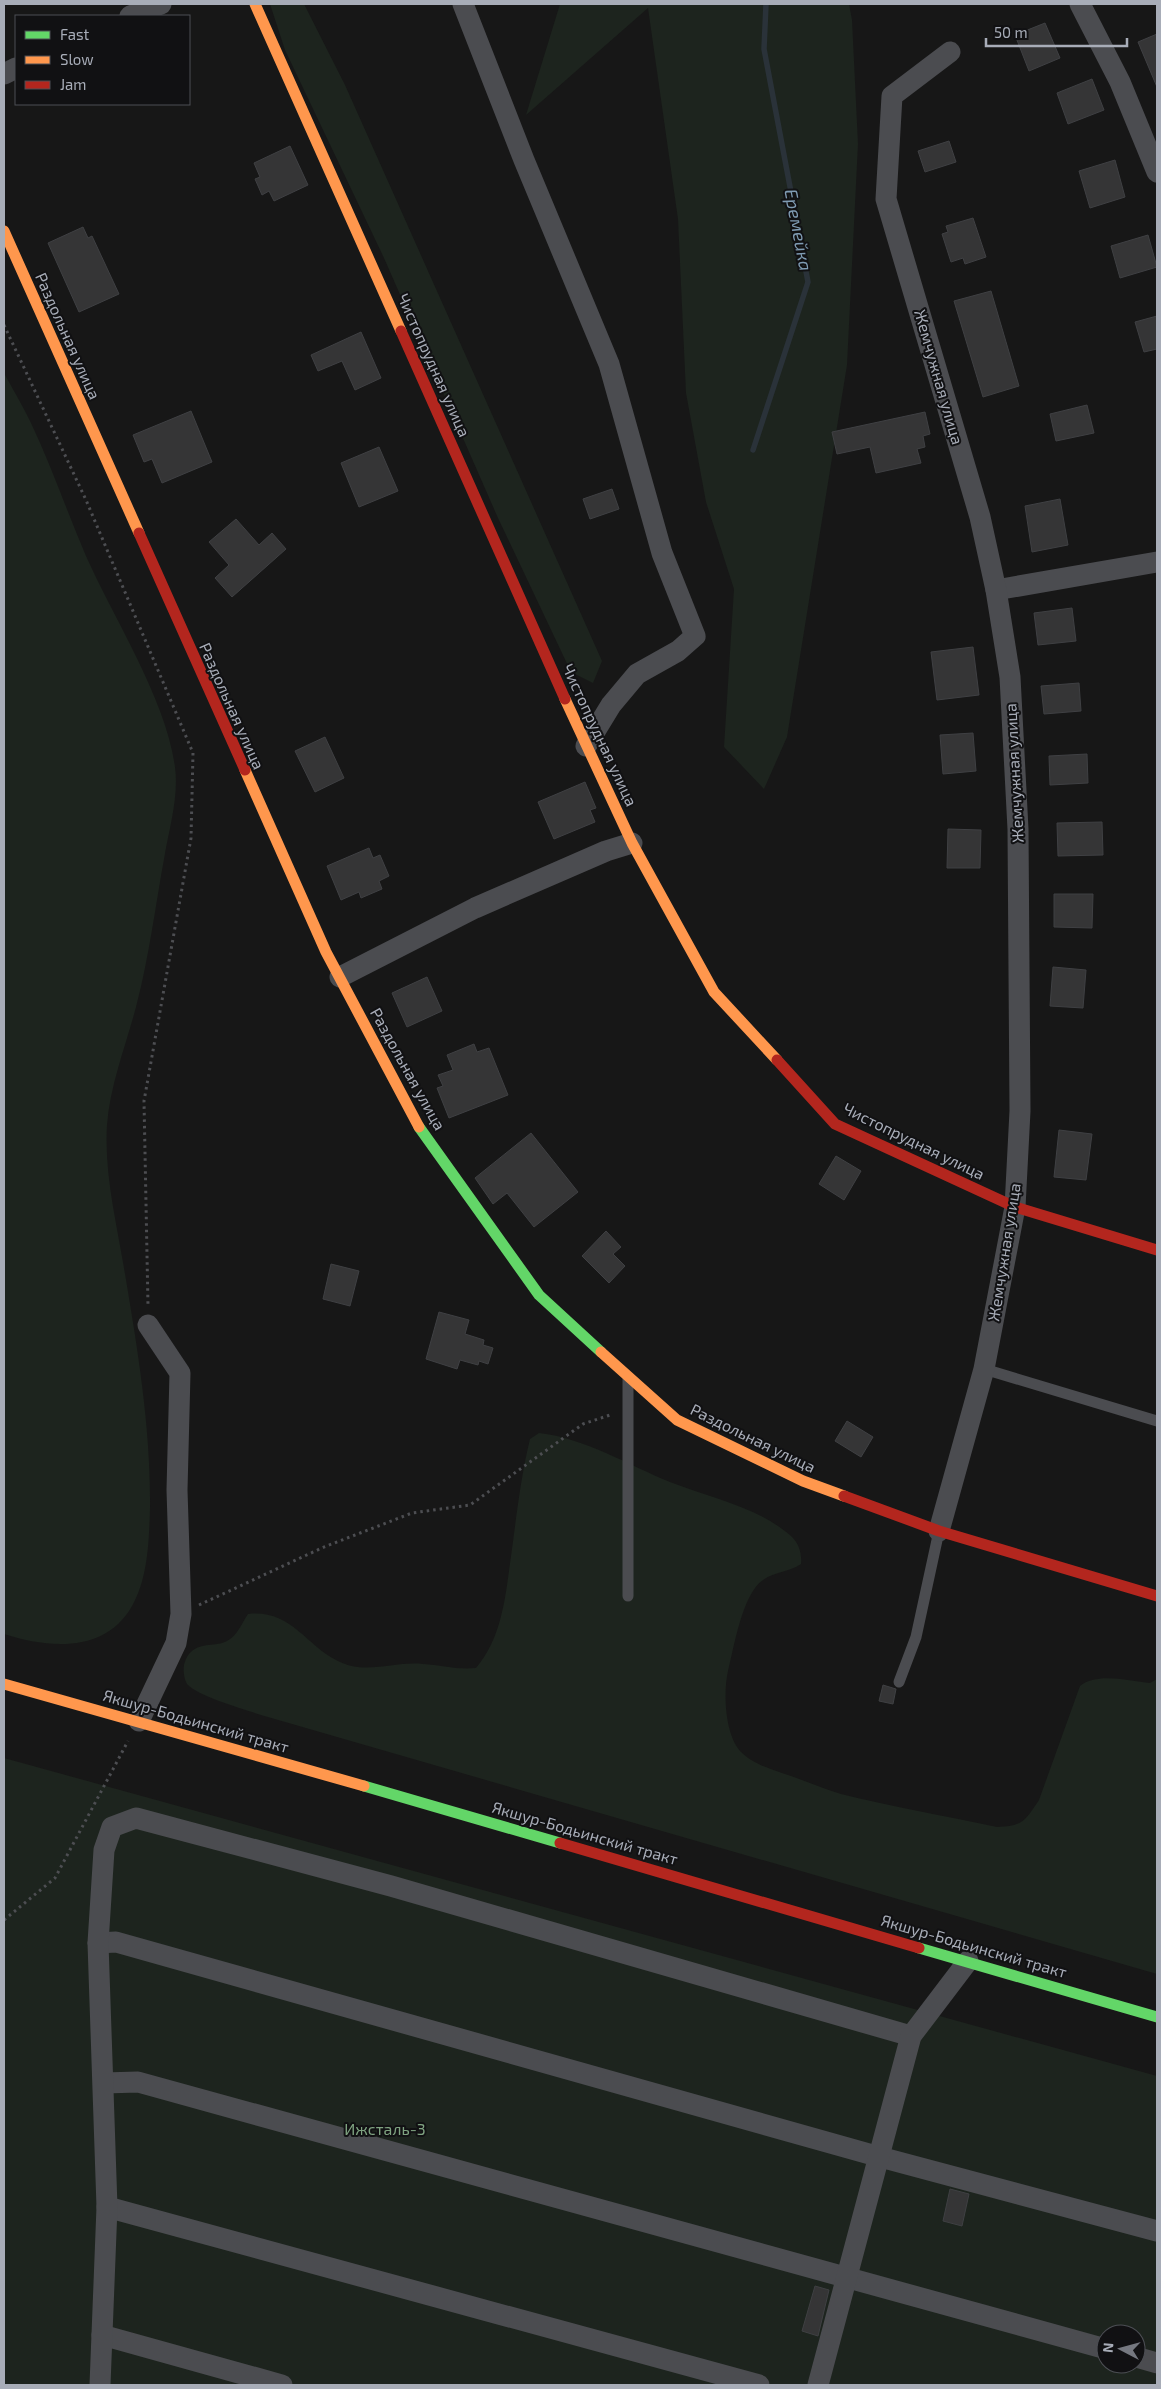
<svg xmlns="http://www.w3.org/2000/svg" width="1161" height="2389" font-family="'Exo 2',sans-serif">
  <rect width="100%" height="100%" fill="#171717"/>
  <g fill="#1d241e" fill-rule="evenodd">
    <path d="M 270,4 L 304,4 L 345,85 L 602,661 L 593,683 L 571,672 L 498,518 L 384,258 L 285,50 Z"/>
    <path d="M 560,4 L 849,4 L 852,20 L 858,144 L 847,365 L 787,737 L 764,789 L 724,747 L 734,589 L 706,502 L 686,393 L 678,219 L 648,8 L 526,115 Z"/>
    <path d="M 4,373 C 13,390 23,406 31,423 C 52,467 67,512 86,556 C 114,619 166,699 175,767 C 179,797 169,829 164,859 C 155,908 149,958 136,1007 C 126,1045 110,1085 107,1125 C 104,1175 117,1224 125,1274 C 138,1351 151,1430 150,1509 C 149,1541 148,1578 132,1606 C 105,1654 48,1648 4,1634 Z"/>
    <path d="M 539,1433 C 585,1438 628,1465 670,1482 C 711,1498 758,1507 791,1536 C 799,1543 802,1554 801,1564 C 789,1572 774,1572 763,1580 C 742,1594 734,1648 728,1671 C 723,1693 725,1734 740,1751 C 752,1764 775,1771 791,1776 C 808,1782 825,1789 841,1794 C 893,1807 946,1816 997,1827 C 1023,1826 1025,1821 1039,1800 L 1080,1686 C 1097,1672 1129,1681 1150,1683 L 1157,1679 L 1157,1974 L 261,1715 C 244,1709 199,1697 187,1684 C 184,1679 183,1671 184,1665 C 185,1661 187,1655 191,1652 C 201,1642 216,1647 227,1641 C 237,1636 242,1623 248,1614 C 290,1609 305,1644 336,1660 C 365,1676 393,1661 423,1664 C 441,1665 457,1670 476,1668 C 504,1636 506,1589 512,1549 C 517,1512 521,1476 530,1439 Z"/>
    <path d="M 4,1758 L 1157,2076 L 1157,2385 L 4,2385 ZM 1106,2334 L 1136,2334 L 1136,2364 L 1106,2364 Z"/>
  </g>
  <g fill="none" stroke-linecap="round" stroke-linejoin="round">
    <path stroke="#2a3239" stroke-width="5.5" d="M 753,450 L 808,282 L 764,49 L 766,4"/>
  </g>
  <g fill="#353536" stroke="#3f4043">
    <path d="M 1045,23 L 1060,58 L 1029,71 L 1015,35 Z"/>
    <path d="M 1157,34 L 1157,87 L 1138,42 Z"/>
    <path d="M 1092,79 L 1104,110 L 1068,124 L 1057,93 Z"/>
    <path d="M 949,141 L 956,162 L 925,172 L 918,151 Z"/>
    <path d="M 290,146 L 308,185 L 274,201 L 269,191 L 262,195 L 255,179 L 260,177 L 254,163 Z"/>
    <path d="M 1115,160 L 1125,197 L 1090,208 L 1079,171 Z"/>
    <path d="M 973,218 L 986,257 L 965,264 L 963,258 L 951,262 L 942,234 L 948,232 L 946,226 Z"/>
    <path d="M 83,227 L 88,238 L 92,236 L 119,294 L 79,312 L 48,243 Z"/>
    <path d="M 1148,235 L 1157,267 L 1120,278 L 1111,246 Z"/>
    <path d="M 991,291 L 1019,386 L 983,397 L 954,301 Z"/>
    <path d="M 1157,316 L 1157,349 L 1144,352 L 1135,322 Z"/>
    <path d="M 361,332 L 381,378 L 355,390 L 342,361 L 318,371 L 311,355 Z"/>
    <path d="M 1087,405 L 1094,433 L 1056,441 L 1050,414 Z"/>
    <path d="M 191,411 L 212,462 L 162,483 L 152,459 L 144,462 L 133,435 Z"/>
    <path d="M 925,412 L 930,434 L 923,436 L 925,447 L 917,449 L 921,463 L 876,473 L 870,447 L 837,454 L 832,432 Z"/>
    <path d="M 379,447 L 398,491 L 359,507 L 341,463 Z"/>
    <path d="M 612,489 L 619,509 L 590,519 L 583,499 Z"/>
    <path d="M 1060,499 L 1068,545 L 1032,552 L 1025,506 Z"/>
    <path d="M 236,519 L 259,545 L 272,533 L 286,549 L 232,597 L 215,578 L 229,565 L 209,542 Z"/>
    <path d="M 1072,608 L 1076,641 L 1038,645 L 1034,613 Z"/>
    <path d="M 973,647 L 979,695 L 937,700 L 931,652 Z"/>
    <path d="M 1079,683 L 1081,711 L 1044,714 L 1041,686 Z"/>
    <path d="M 973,733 L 976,771 L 943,774 L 940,735 Z"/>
    <path d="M 325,737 L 344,778 L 315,792 L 295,751 Z"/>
    <path d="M 1087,754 L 1088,783 L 1050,785 L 1049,756 Z"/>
    <path d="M 585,782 L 596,808 L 590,810 L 595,822 L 554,839 L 538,802 Z"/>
    <path d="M 1102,822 L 1103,855 L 1058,856 L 1057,823 Z"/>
    <path d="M 948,829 L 981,830 L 980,868 L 947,868 Z"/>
    <path d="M 369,848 L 373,858 L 380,855 L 389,876 L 379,881 L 382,889 L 361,898 L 359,892 L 341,900 L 327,866 Z"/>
    <path d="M 1054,894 L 1093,894 L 1092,928 L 1054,927 Z"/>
    <path d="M 1053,967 L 1086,970 L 1083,1008 L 1050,1006 Z"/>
    <path d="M 427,977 L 442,1011 L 407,1027 L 392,993 Z"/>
    <path d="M 474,1044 L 477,1052 L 489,1048 L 508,1095 L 449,1118 L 437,1088 L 443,1086 L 438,1075 L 453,1070 L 447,1055 Z"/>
    <path d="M 1059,1130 L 1092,1134 L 1086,1180 L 1054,1177 Z"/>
    <path d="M 531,1133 L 578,1192 L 534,1227 L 507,1193 L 493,1204 L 475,1178 Z"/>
    <path d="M 836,1156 L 861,1171 L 844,1200 L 819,1184 Z"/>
    <path d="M 606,1231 L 621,1247 L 613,1254 L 625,1266 L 609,1283 L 582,1256 Z"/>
    <path d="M 331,1264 L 359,1271 L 350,1306 L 323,1299 Z"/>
    <path d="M 439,1312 L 469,1320 L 465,1334 L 484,1340 L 483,1345 L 493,1348 L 488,1364 L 479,1361 L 478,1365 L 460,1360 L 457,1369 L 426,1359 Z"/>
    <path d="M 847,1421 L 873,1437 L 861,1457 L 835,1441 Z"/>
    <path d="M 883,1685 L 896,1689 L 893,1704 L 879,1701 Z"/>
    <path d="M 950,2189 L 969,2194 L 962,2226 L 943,2221 Z"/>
    <path d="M 815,2286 L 829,2290 L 818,2336 L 802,2331 Z"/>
  </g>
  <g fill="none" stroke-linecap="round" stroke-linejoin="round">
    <g stroke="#4d4e52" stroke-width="3" stroke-dasharray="2.5 4" stroke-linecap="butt">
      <path d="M 4,325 L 86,500 L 193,753 L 191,838 L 144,1101 L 148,1306"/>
      <path d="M 199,1605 L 324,1547 L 412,1513 L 470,1505 L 583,1424 L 613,1414"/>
      <path d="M 4,1920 L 55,1878 L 128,1741"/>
    </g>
    <g stroke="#4b4c50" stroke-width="11">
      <path d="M 984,1369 L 1157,1421"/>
      <path d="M 628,1379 L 628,1596"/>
      <path d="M 899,1682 L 916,1637 L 939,1531"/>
    </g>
    <g stroke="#4b4c50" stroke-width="21">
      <path d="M 463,4 L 524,160 L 609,364 L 662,553 L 695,636 L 678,651 L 637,674 L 611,705 L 586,746"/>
      <path d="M 1080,4 L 1120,82 L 1157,172"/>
      <path d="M 130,16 L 161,4"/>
      <path d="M 4,74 L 16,68"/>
      <path d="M 996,590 L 1157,562"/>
      <path d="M 340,977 L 475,908 L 606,851 L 632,843"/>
      <path d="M 939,1531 L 984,1369 L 1015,1207 L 1020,1111 L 1018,829 L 1010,677 L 996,590 L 980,517 L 886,199 L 892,96 L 950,52"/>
      <path d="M 139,1721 L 176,1643 L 181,1614 L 177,1490 L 180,1373 L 148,1325"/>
      <path d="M 98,1943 L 116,1942 L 880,2157 L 1157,2231"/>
      <path d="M 104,2083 L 138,2082 L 1106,2349"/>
      <path d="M 107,2207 L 759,2385"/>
      <path d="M 102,2335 L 282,2385"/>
      <path d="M 1136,2357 L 1157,2363"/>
      <path d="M 100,2385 L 107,2207 L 98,1943 L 104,1850 L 112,1827 L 136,1818 L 391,1886 L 911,2036"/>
      <path d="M 818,2385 L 911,2036 L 968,1961"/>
    </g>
    <g stroke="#63d668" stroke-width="11">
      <path d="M 419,1127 L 539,1295 L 601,1352"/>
      <path d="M 364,1786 L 560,1843"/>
      <path d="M 919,1948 L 1157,2017"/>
    </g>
    <g stroke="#ff974d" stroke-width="11">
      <path d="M 255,4 L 401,331"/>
      <path d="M 4,231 L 139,533"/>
      <path d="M 565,699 L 632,843 L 714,992 L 777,1060"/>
      <path d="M 245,770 L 326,952 L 419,1127"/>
      <path d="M 601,1352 L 677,1420 L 803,1481 L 844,1496"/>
      <path d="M 4,1684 L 364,1786"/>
    </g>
    <g stroke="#b3261e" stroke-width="11">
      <path d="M 401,331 L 565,699"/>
      <path d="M 139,533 L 245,770"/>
      <path d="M 777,1060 L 835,1124 L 1015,1207 L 1157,1250"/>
      <path d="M 844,1496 L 939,1531 L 1157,1596"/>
      <path d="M 560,1843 L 919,1948"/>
    </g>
  </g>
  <g text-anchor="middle" stroke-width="4" stroke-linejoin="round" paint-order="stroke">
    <g font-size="16" fill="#a8adb8" stroke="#111113">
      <text transform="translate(68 336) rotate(66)" y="6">Раздольная улица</text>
      <text transform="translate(434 365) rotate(66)" y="6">Чистопрудная улица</text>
      <text transform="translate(939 377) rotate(74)" y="6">Жемчужная улица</text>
      <text transform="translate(232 706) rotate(66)" y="6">Раздольная улица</text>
      <text transform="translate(600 735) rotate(65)" y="6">Чистопрудная улица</text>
      <text transform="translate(1014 773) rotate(-93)" y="6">Жемчужная улица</text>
      <text transform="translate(408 1069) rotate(61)" y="6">Раздольная улица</text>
      <text transform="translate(914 1141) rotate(26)" y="6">Чистопрудная улица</text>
      <text transform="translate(1004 1252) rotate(-81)" y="6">Жемчужная улица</text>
      <text transform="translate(753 1438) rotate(26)" y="6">Раздольная улица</text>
      <text transform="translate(196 1721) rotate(16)" y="6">Якшур-Бодьинский тракт</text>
      <text transform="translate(585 1833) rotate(16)" y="6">Якшур-Бодьинский тракт</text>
      <text transform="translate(974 1946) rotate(16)" y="6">Якшур-Бодьинский тракт</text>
    </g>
    <g font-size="16" fill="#7fa381" stroke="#111113">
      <text x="385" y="2135">Ижсталь-3</text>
    </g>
    <g font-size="18" font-style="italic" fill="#7f9bb3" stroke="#111113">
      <text transform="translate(798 230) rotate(79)" y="6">Еремейка</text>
    </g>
  </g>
  <rect width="1161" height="2389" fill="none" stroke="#a8adb8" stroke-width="10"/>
  <rect x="15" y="15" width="175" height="90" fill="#111113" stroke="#4d4f55"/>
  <rect x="25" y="31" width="25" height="8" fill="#63d668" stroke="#4d4f55"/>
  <text x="60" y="40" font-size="15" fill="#a8adb8">Fast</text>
  <rect x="25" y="56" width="25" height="8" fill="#ff974d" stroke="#4d4f55"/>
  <text x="60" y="65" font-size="15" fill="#a8adb8">Slow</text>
  <rect x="25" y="81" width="25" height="8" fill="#b3261e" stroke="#4d4f55"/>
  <text x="60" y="90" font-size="15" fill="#a8adb8">Jam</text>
  <g transform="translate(1121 2349) rotate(276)"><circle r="24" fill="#111113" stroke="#4d4f55"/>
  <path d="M0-4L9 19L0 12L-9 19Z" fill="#757880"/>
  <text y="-8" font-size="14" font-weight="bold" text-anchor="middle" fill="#a8adb8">N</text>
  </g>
  <path d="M986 38v8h141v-8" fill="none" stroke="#a8adb8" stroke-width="2.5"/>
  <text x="994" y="38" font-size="15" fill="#a8adb8" stroke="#111113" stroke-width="4" paint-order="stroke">50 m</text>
</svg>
